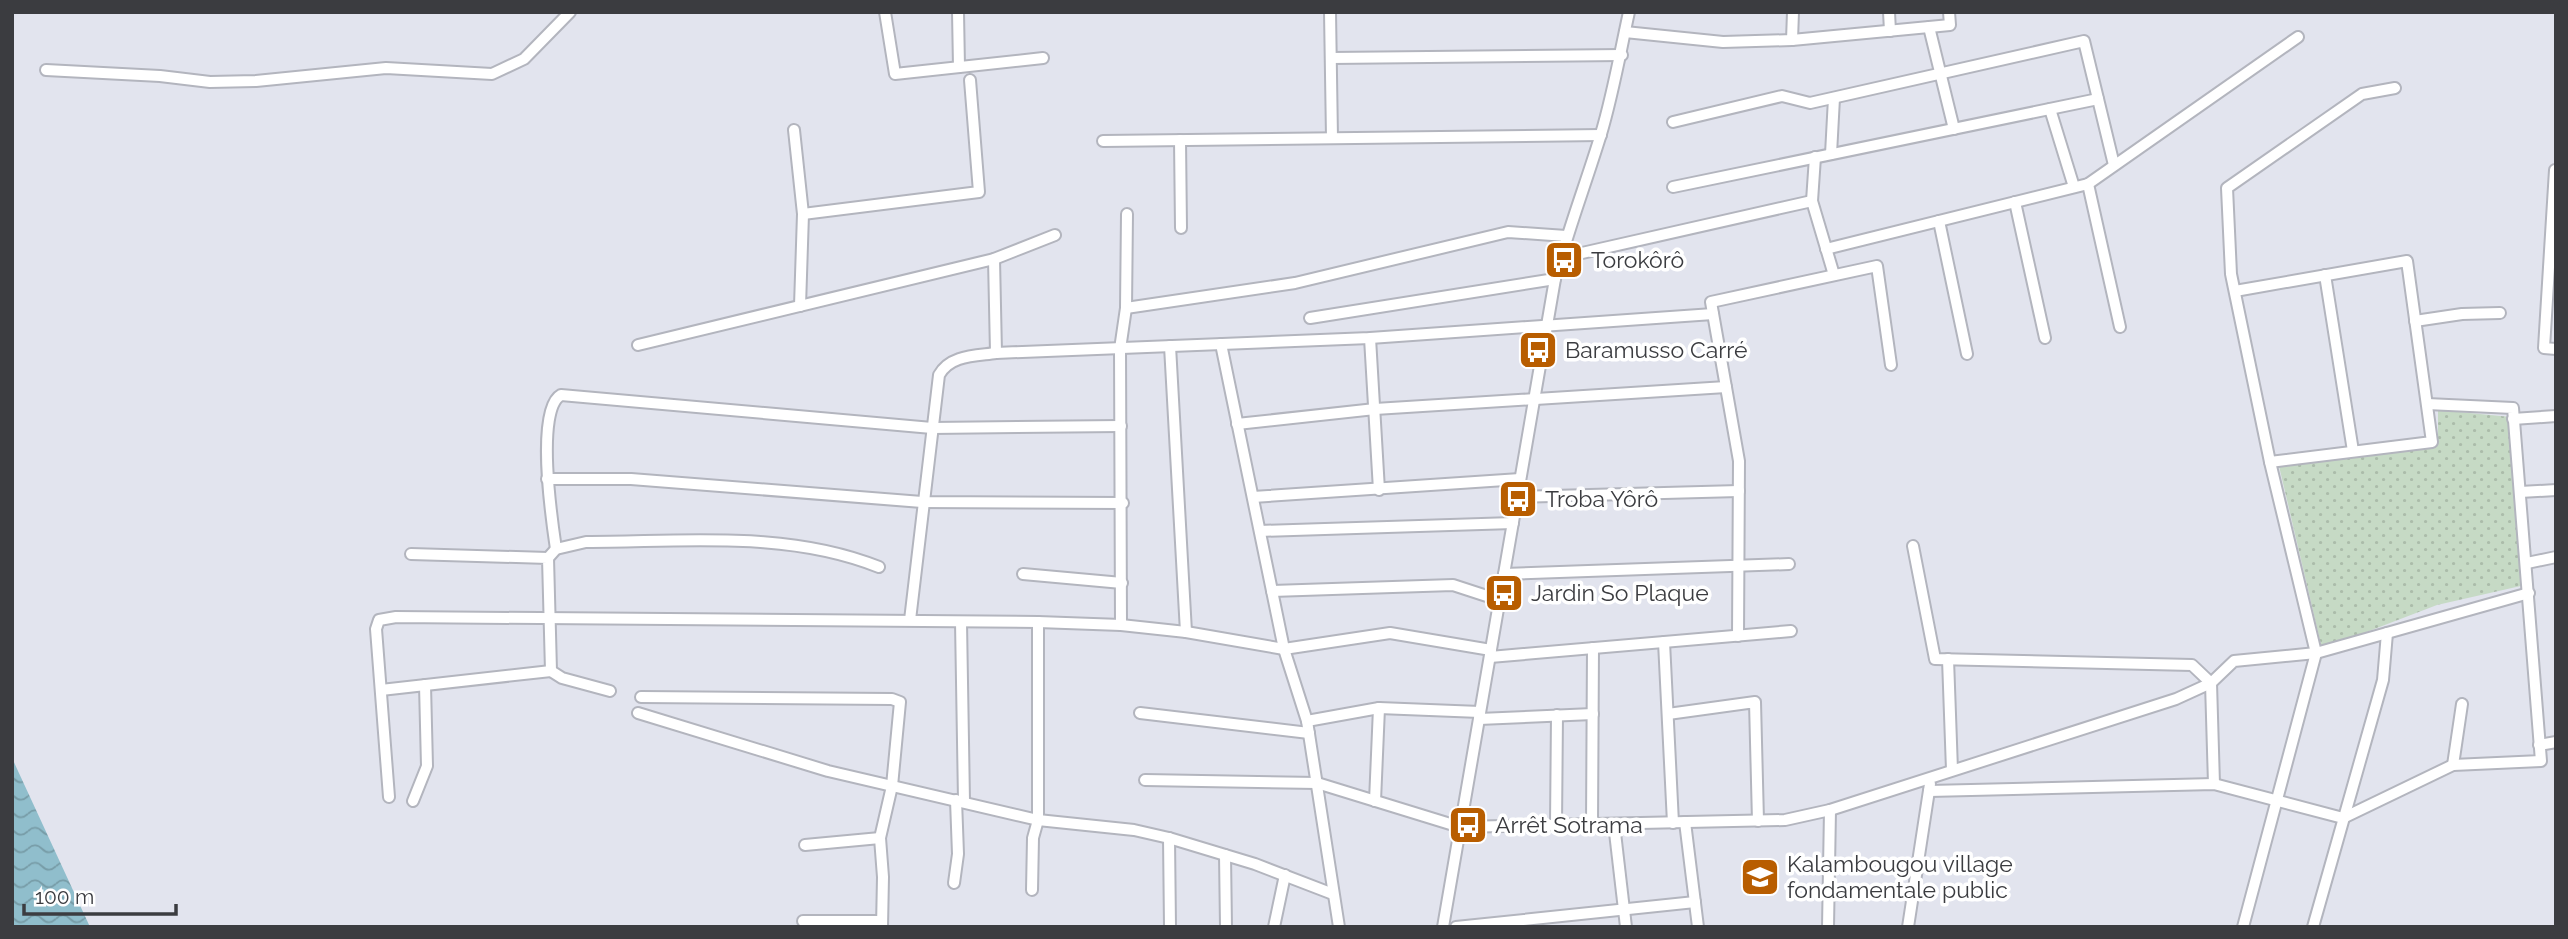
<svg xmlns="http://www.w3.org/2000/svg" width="2568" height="939" font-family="Raleway,sans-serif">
  <defs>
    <pattern id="grass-dots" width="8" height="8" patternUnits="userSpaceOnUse" patternTransform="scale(1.75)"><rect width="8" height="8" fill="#c6dac5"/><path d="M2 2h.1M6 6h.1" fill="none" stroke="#abbcaa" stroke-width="1.8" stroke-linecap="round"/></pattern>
    <pattern id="water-waves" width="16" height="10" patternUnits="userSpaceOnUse" patternTransform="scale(1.75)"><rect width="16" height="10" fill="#90becc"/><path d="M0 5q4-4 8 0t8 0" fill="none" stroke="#779ca7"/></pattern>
  </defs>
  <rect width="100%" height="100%" fill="#e2e4ee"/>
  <path fill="url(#grass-dots)" d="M 2438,410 L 2511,417 L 2525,585 L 2437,605 L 2322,649 L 2279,466 L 2438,445 Z"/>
  <path fill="url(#water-waves)" d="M 12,758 L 90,927 L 12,927 Z"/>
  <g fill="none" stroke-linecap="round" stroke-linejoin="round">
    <g stroke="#b3b5be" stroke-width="14">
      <g id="minor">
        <path d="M 885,12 L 895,74 L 1043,58"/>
        <path d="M 958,12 L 959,67"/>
        <path d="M 1330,12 L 1332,138"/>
        <path d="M 1889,12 L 1890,31"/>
        <path d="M 1929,27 L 1954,129"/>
        <path d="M 1625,32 L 1723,42 L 1792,40 L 1950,25 L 1949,12"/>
        <path d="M 1792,40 L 1793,12"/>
        <path d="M 1331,58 L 1622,55"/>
        <path d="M 46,70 L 160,76 L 210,82 L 256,81 L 386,68 L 492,74 L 524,59 L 570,12"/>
        <path d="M 2050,109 L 2074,187"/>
        <path d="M 1673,122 L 1782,96 L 1810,103 L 2084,41 L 2114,165"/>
        <path d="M 794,130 L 803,214 L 800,306"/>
        <path d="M 1180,140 L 1181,228"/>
        <path d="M 1103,141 L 1601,135"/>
        <path d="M 1831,154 L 1834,98"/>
        <path d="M 1815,157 L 1812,201 L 1834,275"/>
        <path d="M 2555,170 L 2544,348 L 2556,349"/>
        <path d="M 2088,184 L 2120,327"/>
        <path d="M 1673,187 L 2098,99"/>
        <path d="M 2015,202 L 2045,338"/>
        <path d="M 803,214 L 979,192 L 970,80"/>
        <path d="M 1939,221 L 1967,354"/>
        <path d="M 1826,249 L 2088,184 L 2298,37"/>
        <path d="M 1560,258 L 1812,201"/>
        <path d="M 994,259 L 996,353"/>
        <path d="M 2325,275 L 2353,451"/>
        <path d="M 2235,291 L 2407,261 L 2432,442 L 2270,462"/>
        <path d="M 1126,308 L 1295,283 L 1508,232 L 1566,236"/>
        <path d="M 1310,318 L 1555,279"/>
        <path d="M 2415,321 L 2462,314 L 2500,313"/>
        <path d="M 1370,338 L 1379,490"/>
        <path d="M 1221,344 L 1284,649 L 1307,721 L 1339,927"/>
        <path d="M 638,345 L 994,259 L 1055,235"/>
        <path d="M 1170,346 L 1186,632"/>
        <path d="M 2513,419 L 2556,416"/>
        <path d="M 1237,424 L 1375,409 L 1726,387"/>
        <path d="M 547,479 L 631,479 L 922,502 L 1123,503"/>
        <path d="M 2520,492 L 2556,490"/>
        <path d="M 1253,497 L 1520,479"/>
        <path d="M 1517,497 L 1739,491"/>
        <path d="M 1260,531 L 1513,523"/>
        <path d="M 1913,546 L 1935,659 L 2192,665 L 2211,683 L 2214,784"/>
        <path d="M 556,549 C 552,522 535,409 561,395 L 932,428 L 1121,426"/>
        <path d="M 411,554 L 548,558 L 551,671 L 562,678 L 610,691"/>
        <path d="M 548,558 L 556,549 L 586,542 C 684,542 787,530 879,567"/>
        <path d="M 2527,563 L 2556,557"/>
        <path d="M 1023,574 L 1122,583"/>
        <path d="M 1504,574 L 1789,564"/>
        <path d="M 1272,591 L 1453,585 L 1499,600"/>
        <path d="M 910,620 L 939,375 C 950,355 975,356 996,353 L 1370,338 L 1713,314"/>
        <path d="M 961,622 L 964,801"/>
        <path d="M 1121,625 L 1120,349 L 1126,308 L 1127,214"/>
        <path d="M 1738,636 L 1739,461 L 1711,302 L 1877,266 L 1891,365"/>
        <path d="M 1664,642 L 1673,823"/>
        <path d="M 1490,657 L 1791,631"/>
        <path d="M 1948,659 L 1952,770"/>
        <path d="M 381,690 L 551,671"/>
        <path d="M 641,697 L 892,699 L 900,702 L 892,786 L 880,838 L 883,877 L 882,927"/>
        <path d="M 638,713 L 828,771 L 1038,820 L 1134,830 L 1169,838 L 1255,864 L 1333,894"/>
        <path d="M 1140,713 L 1309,733"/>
        <path d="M 1668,714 L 1755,702 L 1758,821"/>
        <path d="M 1479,719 L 1593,714"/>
        <path d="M 1307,721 L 1379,708 L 1480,712"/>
        <path d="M 2539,745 L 2556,742"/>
        <path d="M 2453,765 L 2462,704"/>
        <path d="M 1145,780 L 1317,783 L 1460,827 L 1785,820 L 1830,810 L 2176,699 L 2211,683 L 2234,661 L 2316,653 L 2529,593"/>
        <path d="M 1929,791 L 2214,784 L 2343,818 L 2453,765 L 2541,761 L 2513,408 L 2427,404"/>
        <path d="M 389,797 L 376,629 L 379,620 L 396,617 L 1038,622 L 1121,625 L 1186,632 L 1284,649 L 1390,633 L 1491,650"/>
        <path d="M 413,801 L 427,766 L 425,685"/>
        <path d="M 1375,801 L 1379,708"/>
        <path d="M 1685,822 L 1698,927"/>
        <path d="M 1592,824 L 1593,648"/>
        <path d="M 1614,824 L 1626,927"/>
        <path d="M 1556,825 L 1557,715"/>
        <path d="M 1169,838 L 1170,927"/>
        <path d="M 805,845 L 880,838"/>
        <path d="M 1225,855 L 1226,927"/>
        <path d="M 954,883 L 958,854 L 956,800"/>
        <path d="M 1032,890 L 1033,838 L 1038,820 L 1038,622"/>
        <path d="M 803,921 L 881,921"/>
        <path d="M 1274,927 L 1285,875"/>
        <path d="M 1443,927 L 1555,279 C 1568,230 1586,183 1601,134 C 1613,94 1620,53 1629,12"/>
        <path d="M 1456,927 L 1695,902"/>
        <path d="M 1828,927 L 1830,810"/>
        <path d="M 1908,927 L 1930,784"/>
        <path d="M 2243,927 L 2316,653 L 2270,462 L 2231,274 L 2227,188 L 2362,94 L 2395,88"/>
        <path d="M 2313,927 L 2383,680 L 2387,633"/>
      </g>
    </g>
    <use href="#minor" stroke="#fff" stroke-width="10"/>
  </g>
  <defs>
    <g id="bus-square" transform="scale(2.0125)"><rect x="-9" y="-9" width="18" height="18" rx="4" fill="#b85d00" stroke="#fff"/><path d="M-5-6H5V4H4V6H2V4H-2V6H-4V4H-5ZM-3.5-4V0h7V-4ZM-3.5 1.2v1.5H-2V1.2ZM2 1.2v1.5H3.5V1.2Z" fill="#fff"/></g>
    <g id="school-square" transform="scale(2.0125)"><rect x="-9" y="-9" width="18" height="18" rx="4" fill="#b85d00" stroke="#fff"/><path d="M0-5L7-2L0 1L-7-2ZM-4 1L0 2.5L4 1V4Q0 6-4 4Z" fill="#fff"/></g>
  </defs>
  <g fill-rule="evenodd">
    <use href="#bus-square" x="1564" y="260"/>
    <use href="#bus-square" x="1538" y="350"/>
    <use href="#bus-square" x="1518" y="499"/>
    <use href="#bus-square" x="1504" y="593"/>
    <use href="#bus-square" x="1468" y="825"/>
    <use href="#school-square" x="1760" y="877"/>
  </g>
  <g text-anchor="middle" stroke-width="7" stroke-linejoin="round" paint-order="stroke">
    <g font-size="23" fill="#3b3c40" stroke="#fff" text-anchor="start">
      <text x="1591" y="268">Torokôrô</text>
      <text x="1565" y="358">Baramusso Carré</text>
      <text x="1545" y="507">Troba Yôrô</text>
      <text x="1531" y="601">Jardin So Plaque</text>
      <text x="1495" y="833">Arrêt Sotrama</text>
      <text x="1787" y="872">Kalambougou village<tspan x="1787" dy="26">fondamentale public</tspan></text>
    </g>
  </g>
  <rect width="2568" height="939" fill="none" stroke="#3b3c40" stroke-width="28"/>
  <path d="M24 904v10h152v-10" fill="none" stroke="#3b3c40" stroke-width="3.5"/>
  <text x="35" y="904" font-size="21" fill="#3b3c40" stroke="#ffffff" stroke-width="5" paint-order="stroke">100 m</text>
</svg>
